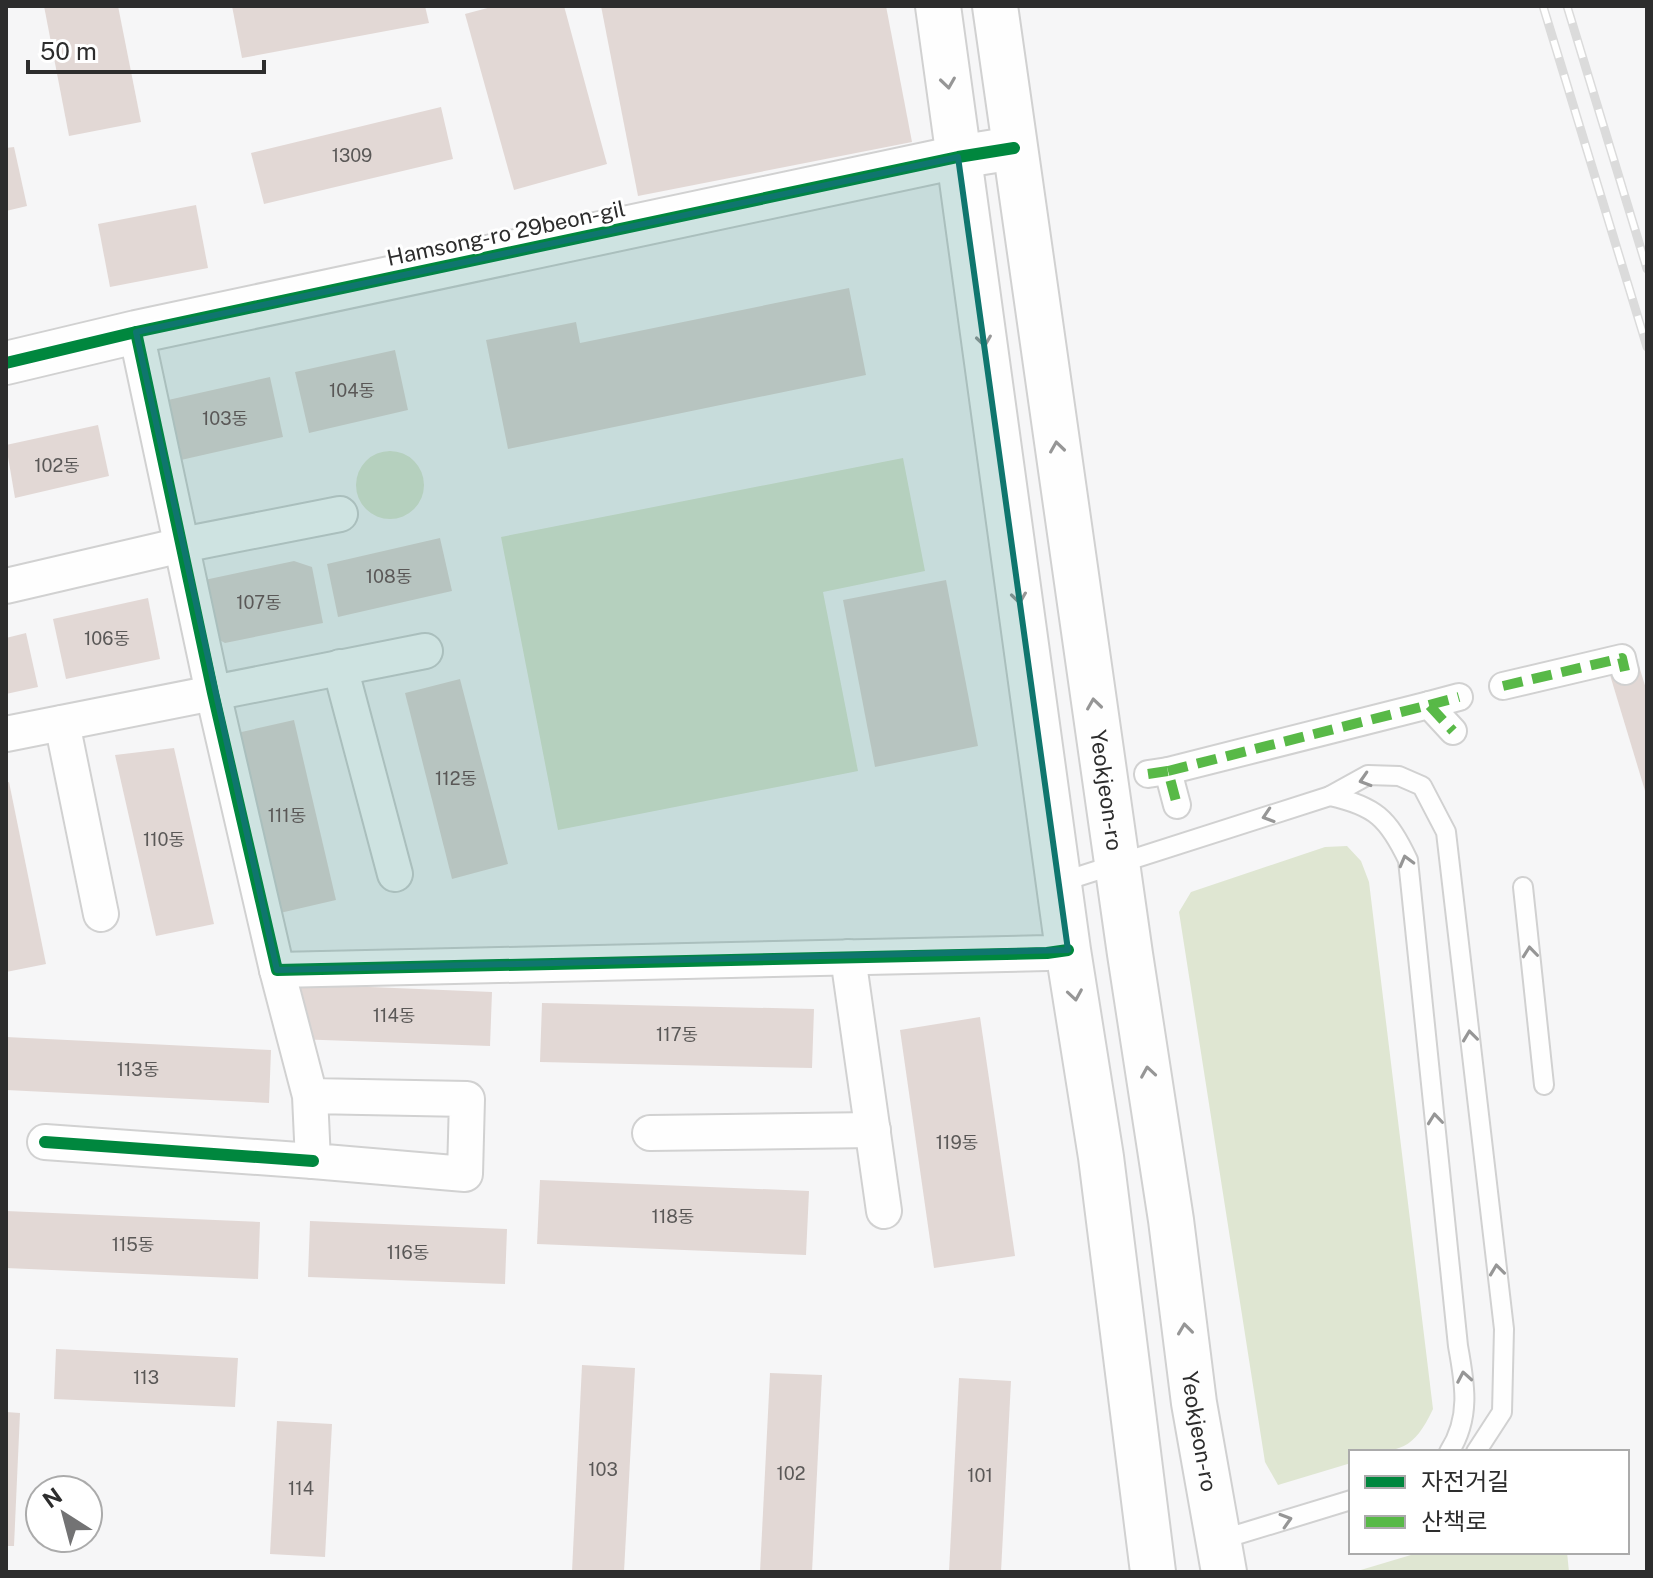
<svg xmlns="http://www.w3.org/2000/svg" width="1653" height="1578" font-family="'Public Sans','Noto Sans KR',sans-serif">
  <rect width="100%" height="100%" fill="#f6f6f7"/>
  <g fill="#dfe6d2">
    <circle cx="390" cy="485" r="34"/>
    <path d="M 903,458 L 925,571 L 823,592 L 858,771 L 558,830 L 501,537 Z"/>
    <path d="M 1347,846 L 1361,861 L 1369,882 L 1433,1409 C 1412,1454 1396,1452 1351,1452 L 1351,1463 L 1278,1485 L 1265,1462 L 1179,912 L 1191,892 L 1325,847 Z"/>
    <path d="M 1421,1552 L 1567,1552 L 1569,1572 L 1354,1572 Z"/>
  </g>
  <g fill="#e2d8d5">
    <path d="M 44,6 L 118,6 L 141,122 L 69,136 Z"/>
    <path d="M 232,6 L 425,6 L 429,23 L 242,58 Z"/>
    <path d="M 495,6 L 564,6 L 607,164 L 514,190 L 465,14 Z"/>
    <path d="M 601,6 L 886,6 L 912,142 L 638,196 Z"/>
    <path d="M 441,107 L 453,159 L 264,204 L 251,153 Z"/>
    <path d="M 14,147 L 27,206 L 6,211 L 6,148 Z"/>
    <path d="M 196,205 L 208,268 L 110,287 L 98,224 Z"/>
    <path d="M 849,288 L 866,375 L 508,449 L 486,340 L 576,322 L 580,343 Z"/>
    <path d="M 395,350 L 408,410 L 309,433 L 295,372 Z"/>
    <path d="M 270,377 L 283,437 L 181,460 L 168,400 Z"/>
    <path d="M 98,425 L 109,476 L 15,498 L 6,445 Z"/>
    <path d="M 440,538 L 452,591 L 338,617 L 327,564 Z"/>
    <path d="M 294,561 L 312,567 L 323,623 L 225,643 L 206,633 L 195,582 Z"/>
    <path d="M 946,580 L 978,746 L 875,767 L 843,600 Z"/>
    <path d="M 148,598 L 160,659 L 66,679 L 53,619 Z"/>
    <path d="M 26,633 L 38,687 L 6,694 L 6,638 Z"/>
    <path d="M 1639,666 L 1647,692 L 1646,794 L 1610,675 Z"/>
    <path d="M 460,679 L 508,864 L 452,879 L 405,693 Z"/>
    <path d="M 294,720 L 336,900 L 280,913 L 237,733 Z"/>
    <path d="M 174,748 L 214,924 L 156,936 L 115,755 Z"/>
    <path d="M 9,782 L 46,964 L 6,972 L 6,783 Z"/>
    <path d="M 297,984 L 492,992 L 490,1046 L 295,1039 Z"/>
    <path d="M 542,1003 L 814,1009 L 812,1068 L 540,1062 Z"/>
    <path d="M 980,1017 L 1015,1256 L 934,1268 L 900,1030 Z"/>
    <path d="M 6,1037 L 271,1050 L 269,1103 L 6,1090 Z"/>
    <path d="M 540,1180 L 809,1191 L 806,1255 L 537,1244 Z"/>
    <path d="M 6,1211 L 260,1222 L 258,1279 L 6,1268 Z"/>
    <path d="M 310,1221 L 507,1229 L 505,1284 L 308,1277 Z"/>
    <path d="M 56,1349 L 238,1358 L 235,1407 L 54,1399 Z"/>
    <path d="M 582,1365 L 635,1368 L 624,1572 L 572,1572 Z"/>
    <path d="M 770,1373 L 822,1375 L 812,1572 L 760,1572 Z"/>
    <path d="M 959,1378 L 1011,1381 L 1001,1572 L 949,1572 Z"/>
    <path d="M 6,1412 L 20,1413 L 14,1546 L 6,1546 Z"/>
    <path d="M 277,1421 L 332,1424 L 325,1557 L 270,1554 Z"/>
  </g>
  <g fill="none" stroke-linecap="round" stroke-linejoin="round">
    <g stroke="#d1d1d1" stroke-width="22">
      <g id="service">
        <path d="M 1330,796 L 1368,775 L 1399,776 L 1422,786 L 1446,832 L 1504,1329 L 1502,1412 L 1476,1452"/>
        <path d="M 1058,883 L 1330,796 C 1375,806 1388,818 1408,860 L 1458,1346 C 1465,1384 1471,1418 1449,1452"/>
        <path d="M 1523,887 L 1544,1085"/>
        <path d="M 1220,1540 L 1351,1500"/>
      </g>
    </g>
    <g stroke="#d1d1d1" stroke-width="30">
      <g id="pedestrian">
        <path d="M 1503,686 L 1622,658 L 1625,671"/>
        <path d="M 1429,705 L 1459,697"/>
        <path d="M 1168,771 L 1429,705 L 1453,731"/>
        <path d="M 1148,774 L 1168,771 L 1177,805"/>
      </g>
    </g>
    <g stroke="#d1d1d1" stroke-width="38">
      <g id="minor">
        <path d="M 136,332 L 213,693 L 277,970 L 1047,953 L 1068,950"/>
        <path d="M 6,586 L 182,545 L 340,514"/>
        <path d="M 340,667 L 395,874"/>
        <path d="M 62,723 L 101,914"/>
        <path d="M 6,734 L 425,651"/>
        <path d="M 848,957 L 884,1211"/>
        <path d="M 277,970 L 310,1096 L 467,1099 L 465,1174 L 313,1161 L 310,1096"/>
        <path d="M 650,1133 L 873,1130"/>
        <path d="M 45,1142 L 313,1161"/>
      </g>
    </g>
    <g stroke="#d1d1d1" stroke-width="46">
      <path id="tertiary" d="M 6,363 L 136,332 L 958,157 L 1014,148"/>
    </g>
    <g stroke="#d1d1d1" stroke-width="48">
      <g id="secondary">
        <path d="M 938,6 L 1068,950 L 1101,1157 L 1153,1572"/>
        <path id="s1" d="M 995,6 L 1130,954 L 1171,1220 L 1194,1403 L 1224,1572"/>
      </g>
    </g>
    <use href="#service" stroke="#fefefe" stroke-width="18"/>
    <use href="#pedestrian" stroke="#fefefe" stroke-width="26"/>
    <use href="#minor" stroke="#fefefe" stroke-width="34"/>
    <use href="#tertiary" stroke="#fefefe" stroke-width="42"/>
    <use href="#secondary" stroke="#fefefe" stroke-width="44"/>
    <g stroke="#dbdbdb" stroke-width="9">
      <g id="rail">
        <path d="M 1543,6 L 1647,347"/>
        <path d="M 1567,6 L 1647,269"/>
      </g>
    </g>
    <use href="#rail" stroke="#fff" stroke-width="6" stroke-dasharray="18" stroke-linecap="butt"/>
    <g stroke="#58b947" stroke-width="10" stroke-dasharray="20 10" stroke-linecap="butt">
      <path d="M 1503,686 L 1622,658 L 1625,671"/>
      <path d="M 1429,705 L 1459,697"/>
      <path d="M 1168,771 L 1429,705 L 1453,731"/>
      <path d="M 1148,774 L 1168,771 L 1177,805"/>
    </g>
    <g stroke="#fff" stroke-width="17">
      <g id="cycleway">
        <path d="M 136,332 L 213,693 L 277,970 L 1047,953 L 1068,950"/>
        <path d="M 6,363 L 136,332 L 958,157 L 1014,148"/>
        <path d="M 45,1142 L 313,1161"/>
      </g>
    </g>
    <use href="#cycleway" stroke="#00873e" stroke-width="12"/>
  </g>
  <defs><path id="oneway-chevron" d="M-2-3.5L2.5 0L-2 3.5" fill="none" stroke-width="1.6" stroke-linecap="round" stroke-linejoin="round" transform="scale(2)"/></defs>
  <g stroke="#969696">
    <use href="#oneway-chevron" transform="translate(948 83) rotate(82)"/>
    <use href="#oneway-chevron" transform="translate(984 341) rotate(82)"/>
    <use href="#oneway-chevron" transform="translate(1057 447) rotate(-98)"/>
    <use href="#oneway-chevron" transform="translate(1019 598) rotate(82)"/>
    <use href="#oneway-chevron" transform="translate(1094 704) rotate(-98)"/>
    <use href="#oneway-chevron" transform="translate(1365 780) rotate(163)"/>
    <use href="#oneway-chevron" transform="translate(1268 816) rotate(162)"/>
    <use href="#oneway-chevron" transform="translate(1406 861) rotate(-105)"/>
    <use href="#oneway-chevron" transform="translate(1530 952) rotate(-96)"/>
    <use href="#oneway-chevron" transform="translate(1075 995) rotate(81)"/>
    <use href="#oneway-chevron" transform="translate(1470 1036) rotate(-97)"/>
    <use href="#oneway-chevron" transform="translate(1148 1072) rotate(-99)"/>
    <use href="#oneway-chevron" transform="translate(1435 1119) rotate(-96)"/>
    <use href="#oneway-chevron" transform="translate(1497 1270) rotate(-97)"/>
    <use href="#oneway-chevron" transform="translate(1185 1329) rotate(-97)"/>
    <use href="#oneway-chevron" transform="translate(1464 1377) rotate(-100)"/>
    <use href="#oneway-chevron" transform="translate(1286 1520) rotate(-17)"/>
  </g>
  <path fill="#0f766e" fill-opacity="0.2" stroke="#0f766e" stroke-width="6" stroke-linejoin="round" d="M 958,157 L 1068,950 L 277,970 L 136,332 Z"/>
  <g text-anchor="middle" stroke-width="6" stroke-linejoin="round" paint-order="stroke">
    <g font-size="18" fill="#5a5857">
      <text x="352" y="162">1309</text>
      <text x="352" y="397">104동</text>
      <text x="225" y="425">103동</text>
      <text x="57" y="472">102동</text>
      <text x="389" y="583">108동</text>
      <text x="259" y="609">107동</text>
      <text x="107" y="645">106동</text>
      <text x="456" y="785">112동</text>
      <text x="287" y="822">111동</text>
      <text x="164" y="846">110동</text>
      <text x="394" y="1022">114동</text>
      <text x="677" y="1041">117동</text>
      <text x="138" y="1076">113동</text>
      <text x="957" y="1149">119동</text>
      <text x="673" y="1223">118동</text>
      <text x="133" y="1251">115동</text>
      <text x="408" y="1259">116동</text>
      <text x="146" y="1384">113</text>
      <text x="603" y="1476">103</text>
      <text x="791" y="1480">102</text>
      <text x="980" y="1482">101</text>
      <text x="301" y="1495">114</text>
    </g>
    <g font-size="22" fill="#2d2d2d" stroke="#fff">
      <text transform="translate(506 233) rotate(-12)" y="8">Hamsong-ro 29beon-gil</text>
      <text dy="8" stroke="none"><textPath href="#s1" startOffset="792">Yeokjeon-ro</textPath></text>
      <text dy="8" stroke="none"><textPath href="#s1" startOffset="1440">Yeokjeon-ro</textPath></text>
    </g>
  </g>
  <rect width="1653" height="1578" fill="none" stroke="#2d2d2d" stroke-width="16"/>
  <rect x="1349" y="1450" width="280" height="104" fill="#ffffff" stroke="#ababab" stroke-width="2"/>
  <rect x="1365" y="1476" width="40" height="12" fill="#00873e" stroke="#ababab" stroke-width="2"/>
  <text x="1421" y="1490" font-size="24" fill="#2d2d2d">자전거길</text>
  <rect x="1365" y="1516" width="40" height="12" fill="#58b947" stroke="#ababab" stroke-width="2"/>
  <text x="1421" y="1530" font-size="24" fill="#2d2d2d">산책로</text>
  <g transform="translate(64 1514) rotate(324)"><circle r="38" fill="#ffffff" stroke="#ababab" stroke-width="2"/>
  <path d="M0-6L14 30L0 20L-14 30Z" fill="#737374"/>
  <text y="-12" font-size="22" font-weight="bold" text-anchor="middle" fill="#2d2d2d">N</text>
  </g>
  <path d="M28 60v12h236v-12" fill="none" stroke="#2d2d2d" stroke-width="4"/>
  <text x="40" y="60" font-size="24" fill="#2d2d2d" stroke="#ffffff" stroke-width="6" paint-order="stroke">50 m</text>
</svg>
